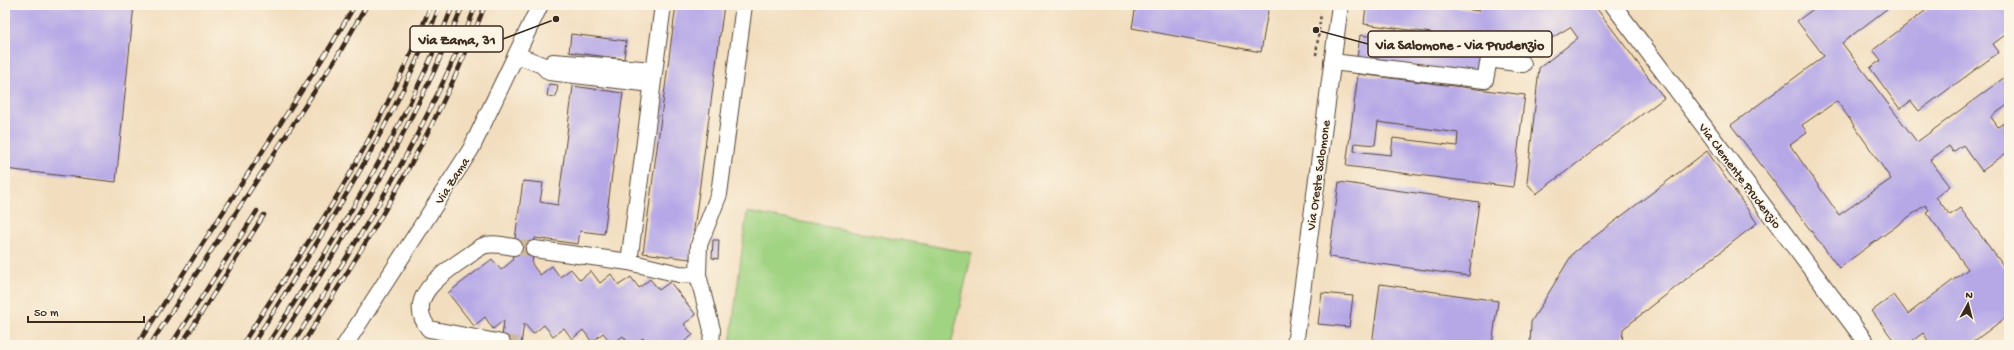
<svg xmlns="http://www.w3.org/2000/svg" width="2014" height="350" font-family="'Gochi Hand',sans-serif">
  <rect width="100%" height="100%" fill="#fcf5e5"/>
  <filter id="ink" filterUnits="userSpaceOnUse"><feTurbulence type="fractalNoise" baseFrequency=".025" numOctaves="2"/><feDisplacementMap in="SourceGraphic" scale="8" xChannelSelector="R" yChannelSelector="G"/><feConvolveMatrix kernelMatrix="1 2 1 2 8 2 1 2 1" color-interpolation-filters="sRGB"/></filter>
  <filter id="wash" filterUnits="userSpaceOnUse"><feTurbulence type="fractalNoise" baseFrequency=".012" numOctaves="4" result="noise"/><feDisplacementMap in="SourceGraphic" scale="16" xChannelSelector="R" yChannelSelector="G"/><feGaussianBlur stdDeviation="0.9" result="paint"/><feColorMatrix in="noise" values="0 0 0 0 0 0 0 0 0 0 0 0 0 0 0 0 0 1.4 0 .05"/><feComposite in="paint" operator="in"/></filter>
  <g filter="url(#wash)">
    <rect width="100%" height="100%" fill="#f2debf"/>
    <path fill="#a0d382" stroke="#6e7e50" d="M 747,212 L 972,253 L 951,345 L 730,345 Z"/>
    <g id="blocks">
      <g fill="#b6a8e7" fill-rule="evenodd">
        <path d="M 5,5 L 134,5 L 116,182 L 5,169 Z"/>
        <path d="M 676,5 L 724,5 L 690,259 L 643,253 Z"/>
        <path d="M 1136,5 L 1269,5 L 1261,52 L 1132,28 Z"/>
        <path d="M 1366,5 L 1435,5 L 1479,11 L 1480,5 L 1594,5 L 1664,98 L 1536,194 L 1527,183 L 1539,68 L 1578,38 L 1570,27 L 1532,50 L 1533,45 L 1484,40 L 1480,74 L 1357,59 L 1360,35 L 1430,44 L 1432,33 L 1364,24 Z"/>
        <path d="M 1819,5 L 1892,5 L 1842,43 L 1917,142 L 2009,74 L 2009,104 L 1991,117 L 1998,127 L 2009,119 L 2009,151 L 1982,171 L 1963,145 L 1953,152 L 1949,146 L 1930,160 L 1950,186 L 1936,197 L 1950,215 L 1960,208 L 2009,273 L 2009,315 L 1969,345 L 1931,345 L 1923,333 L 1907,345 L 1897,345 L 1872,311 L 1894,295 L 1908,314 L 1968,269 L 1926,212 L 1929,210 L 1925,205 L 1839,268 L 1731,125 L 1824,56 L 1797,21 ZM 1837,101 L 1891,179 L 1839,215 L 1790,145 L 1807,133 L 1802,125 Z"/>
        <path d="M 1933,5 L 2002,5 L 2009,14 L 2009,32 L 1993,44 L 1999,52 L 1919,111 L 1911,101 L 1900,109 L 1870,68 L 1881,60 L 1873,50 Z"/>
        <path d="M 571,34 L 626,41 L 624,59 L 569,52 Z"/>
        <path d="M 1358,74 L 1525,95 L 1513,187 L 1346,166 ZM 1378,122 L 1458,133 L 1457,146 L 1393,138 L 1391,155 L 1354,151 L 1355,143 L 1375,145 Z"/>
        <path d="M 549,84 L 558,85 L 556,97 L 547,96 Z"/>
        <path d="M 573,86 L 623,93 L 604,234 L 580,231 L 578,244 L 535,238 L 532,264 L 540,275 L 552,266 L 560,277 L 571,269 L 580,280 L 591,271 L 600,283 L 611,274 L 619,285 L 631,277 L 639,288 L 650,279 L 659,290 L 670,282 L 696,315 L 684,324 L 693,335 L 680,345 L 648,345 L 643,338 L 633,345 L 630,345 L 623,336 L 612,344 L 603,333 L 592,342 L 583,330 L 572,339 L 564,328 L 553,336 L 544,325 L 533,334 L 524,323 L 521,345 L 501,345 L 504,320 L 493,329 L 485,317 L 474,326 L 448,293 L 492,259 L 501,270 L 512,261 L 523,181 L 543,183 L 540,202 L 558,205 Z"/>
        <path d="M 1707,151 L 1757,223 L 1623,329 L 1622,345 L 1530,345 L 1531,322 L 1573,253 Z"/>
        <path d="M 1339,182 L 1479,202 L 1469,276 L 1329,257 Z"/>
        <path d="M 713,240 L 719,240 L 718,259 L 712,258 Z"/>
        <path d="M 1380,284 L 1498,301 L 1492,345 L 1372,345 Z"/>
        <path d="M 1322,293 L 1353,296 L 1349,327 L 1318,324 Z"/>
      </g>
    </g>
  </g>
  <g filter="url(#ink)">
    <use href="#blocks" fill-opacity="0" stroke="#564536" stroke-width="1"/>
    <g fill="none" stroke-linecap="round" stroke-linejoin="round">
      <g stroke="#cdba9f" stroke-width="16" stroke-dasharray="16 8" stroke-linecap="butt">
        <path d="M 514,247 L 534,249"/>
        <path d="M 502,343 L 521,345"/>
      </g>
      <g stroke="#564536" stroke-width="18">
        <g id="minor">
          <path d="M 1613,5 L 1868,345"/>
          <path d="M 517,55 L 542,65 L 549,72 L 652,84"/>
          <path d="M 553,62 L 654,70"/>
          <path d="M 1332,62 L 1485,80 L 1489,59 L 1523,64"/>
          <path d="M 534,249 L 629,262 L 679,274 L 698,275"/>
          <path d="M 629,262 L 663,5"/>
          <path d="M 502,343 L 429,329 C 405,299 439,276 462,260 C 469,256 476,249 483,246 C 492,242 505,246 514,247"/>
          <path d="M 345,345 L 471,149 L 540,5"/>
          <path d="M 711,345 L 712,330 L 698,275 L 699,245 L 719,194 L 744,5"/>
          <path d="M 1295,345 L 1340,5"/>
        </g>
      </g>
      <path stroke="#564536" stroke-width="2.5" stroke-dasharray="3 3" stroke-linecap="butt" d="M 1316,55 L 1321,13"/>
      <use href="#minor" stroke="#fff" stroke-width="16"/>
      <g stroke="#3b2a1e" stroke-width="4.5">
        <g id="rail">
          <path d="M 137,345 L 330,47 L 355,5"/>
          <path d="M 150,345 L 338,55 L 367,5"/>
          <path d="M 171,345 L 257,211"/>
          <path d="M 181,345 L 264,215"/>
          <path d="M 242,345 C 272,297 304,250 334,201 C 371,139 404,73 431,5"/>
          <path d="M 252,345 C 322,236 393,127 440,5"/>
          <path d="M 267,345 C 338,235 406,127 453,5"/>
          <path d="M 277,345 L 380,179 L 432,76 L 463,5"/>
          <path d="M 292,345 C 362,234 429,128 476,5"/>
          <path d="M 302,345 C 371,236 439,127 485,5"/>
        </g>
      </g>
      <use href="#rail" stroke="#fcf5e5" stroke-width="3" stroke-dasharray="9" stroke-linecap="butt"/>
    </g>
  </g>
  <g text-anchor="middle" stroke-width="3" stroke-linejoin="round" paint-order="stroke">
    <g font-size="13" fill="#3b2a1e" stroke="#fcf5e5">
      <text transform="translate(1317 175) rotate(-82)" y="5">Via Oreste Salomone</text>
      <text transform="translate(1741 175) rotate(53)" y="5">Via Clemente Prudenzio</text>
      <text transform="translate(451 180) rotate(-57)" y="5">Via Zama</text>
    </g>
  </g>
  <path fill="none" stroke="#3b2a1e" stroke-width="1.5" d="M556 19L503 39M1316 30L1368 44"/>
  <g fill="#3b2a1e" stroke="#fcf5e5" stroke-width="1.5">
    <circle cx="556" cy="19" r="4"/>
    <circle cx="1316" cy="30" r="4"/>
  </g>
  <g fill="#fcf5e5" stroke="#3b2a1e" stroke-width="1.5">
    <rect x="410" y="26" width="93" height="26" rx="4"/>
    <rect x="1368" y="31" width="184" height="26" rx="4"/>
  </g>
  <g font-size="14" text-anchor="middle" font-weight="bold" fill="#3b2a1e">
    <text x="457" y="44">Via Zama, 31</text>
    <text x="1460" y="49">Via Salomone - Via Prudenzio</text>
  </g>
  <rect width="2014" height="350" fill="none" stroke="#fcf5e5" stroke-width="20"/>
  <g transform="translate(1968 304) rotate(7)" stroke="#fcf5e5" stroke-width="3" paint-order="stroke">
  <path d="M0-3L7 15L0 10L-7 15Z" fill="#3b2a1e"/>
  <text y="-6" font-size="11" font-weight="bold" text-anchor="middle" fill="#3b2a1e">N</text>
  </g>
  <path d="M28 316v6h116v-6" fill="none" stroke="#3b2a1e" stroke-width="2"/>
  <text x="34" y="316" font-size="12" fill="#3b2a1e" stroke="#fcf5e5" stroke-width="3" paint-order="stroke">50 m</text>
</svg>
